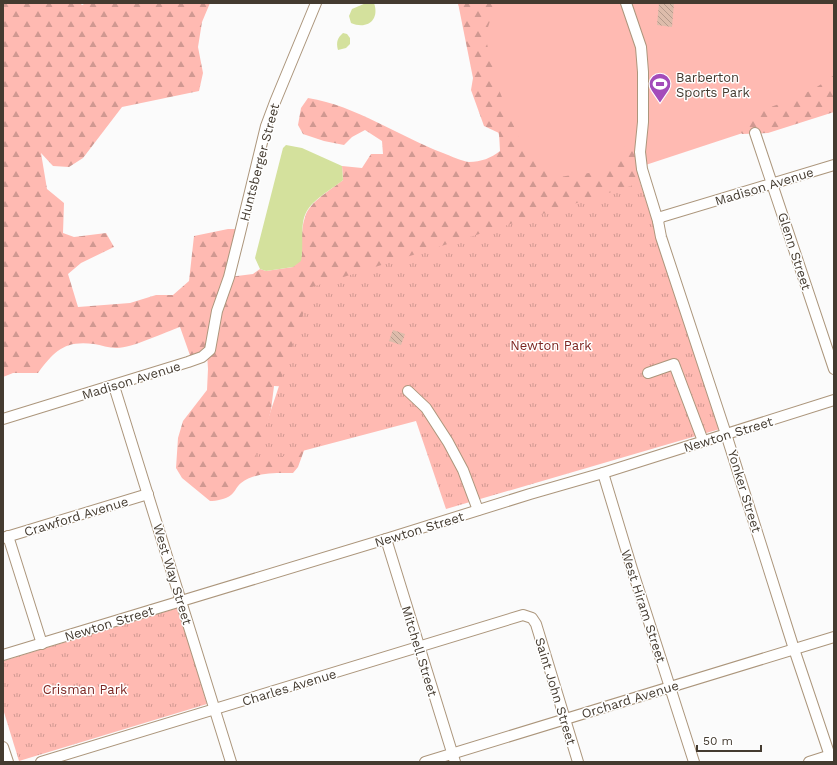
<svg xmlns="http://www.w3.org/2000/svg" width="837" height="765" font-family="'Work Sans',sans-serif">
  <defs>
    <pattern id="forest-firs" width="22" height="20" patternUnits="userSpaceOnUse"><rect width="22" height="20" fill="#ffbab2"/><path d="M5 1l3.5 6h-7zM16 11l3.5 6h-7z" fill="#d09891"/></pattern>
    <pattern id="park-tufts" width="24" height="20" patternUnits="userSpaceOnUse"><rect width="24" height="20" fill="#ffbab2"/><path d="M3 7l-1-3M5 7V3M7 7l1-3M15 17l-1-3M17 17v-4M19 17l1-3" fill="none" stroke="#d09891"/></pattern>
    <pattern id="building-back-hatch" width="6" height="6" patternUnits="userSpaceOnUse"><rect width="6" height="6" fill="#ddbcab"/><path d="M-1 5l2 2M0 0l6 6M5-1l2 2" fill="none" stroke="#b59a8c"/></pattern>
  </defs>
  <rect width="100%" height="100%" fill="#fbfbfb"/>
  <path fill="#ffbab2" d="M 458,3 L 834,3 L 834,103 L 521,206 Z"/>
  <g fill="url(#forest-firs)">
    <path d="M 3,3 L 80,3 L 82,5 L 86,3 L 210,3 L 202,22 L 198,47 L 203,73 L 199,91 L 122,107 L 83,158 L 69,167 L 53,166 L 41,153 L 47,189 L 64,203 L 63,233 L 74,237 L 106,233 L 114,247 L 81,263 L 68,274 L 78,307 L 130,303 L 156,295 L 173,295 L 189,281 L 194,236 L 228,229 L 241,229 L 229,277 L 253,274 L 260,269 L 266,271 L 293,267 L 302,255 C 302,242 301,228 305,217 C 309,202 332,189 343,180 L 342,166 L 362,168 L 371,154 L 383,154 L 382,141 L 365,130 L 352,137 L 344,145 L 324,141 L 303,134 L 298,125 L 301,108 L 308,98 C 357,106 398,136 443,153 C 451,156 461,161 469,162 C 481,162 491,158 500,151 L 499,133 L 484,126 L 471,90 L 473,78 L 458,3 L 501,3 L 491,18 L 488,27 L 487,44 L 499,90 L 523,148 L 536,160 L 560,177 C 575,174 600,174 613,165 C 616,163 626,144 630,139 L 637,143 L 640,183 L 668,269 L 292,387 L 274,386 L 271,410 L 267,425 L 310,434 L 298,467 L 293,473 C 275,473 256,472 241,483 C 237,486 235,492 231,495 C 226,499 216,501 210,501 L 182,478 L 176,468 L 178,438 L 183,421 L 207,390 L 208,369 L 207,354 L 192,361 L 180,327 C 166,332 129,349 116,348 C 109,348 101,345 94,344 C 65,340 54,351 38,373 L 13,373 L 3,377 Z"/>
    <path d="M 834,75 L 834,112 L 768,133 L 742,134 L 736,123 C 743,119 750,115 758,112 C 785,101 811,94 834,75 Z"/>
  </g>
  <g fill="url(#park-tufts)">
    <path d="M 640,183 L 720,429 L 446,509 L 416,421 L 253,464 L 312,287 Z"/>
    <path d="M 178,608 L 207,704 L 19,761 L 3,709 L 3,661 Z"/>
  </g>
  <g fill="#d4e19d">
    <path d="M 366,3 L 374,3 C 380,20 367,30 351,23 L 349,16 L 352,9 Z"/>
    <path d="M 343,33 L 347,34 L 350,38 L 350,44 L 346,48 L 338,50 C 336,43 337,38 343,33 Z"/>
    <path d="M 286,145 L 302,148 L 342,166 L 343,180 C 331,190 311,200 305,215 C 300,227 304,248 301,261 L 293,267 L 266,271 L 260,269 L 255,258 L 283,148 Z"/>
  </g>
  <g fill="url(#building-back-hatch)">
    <path d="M 659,3 L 674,3 L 672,27 L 657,25 Z"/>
    <path d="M 393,330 L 405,334 L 401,345 L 389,341 Z"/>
  </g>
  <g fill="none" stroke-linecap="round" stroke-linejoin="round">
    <g stroke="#ac967c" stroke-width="12">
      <g id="minor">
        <path d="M 626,3 L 641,47 L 643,72 L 643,122 L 640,152 L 642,169 L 658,221"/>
        <path d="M 755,133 L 834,369"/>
        <path d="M 648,373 L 674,364 L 703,441"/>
        <path d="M 114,386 L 231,762"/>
        <path d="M 408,391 L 426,408 L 448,442 L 463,470 L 478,510"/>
        <path d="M 3,419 L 188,362 L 202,357 L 210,350 L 217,311 L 229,277 L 239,237 L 266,126 L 275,102 L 316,3"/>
        <path d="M 603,473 L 632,569 L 694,762"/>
        <path d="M 8,536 L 42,644"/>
        <path d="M 3,538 L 148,494"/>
        <path d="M 386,539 L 455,762"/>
        <path d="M 3,655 L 386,539 L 530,494 L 603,473 L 834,400"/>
        <path d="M 3,747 L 8,762"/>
        <path d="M 41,762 L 523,615 L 532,618 L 536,624 L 578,762"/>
        <path d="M 425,762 L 834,637"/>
        <path d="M 809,762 L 834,754"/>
        <path d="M 832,762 L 794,649 L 726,434 L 661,237 L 658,221 L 661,217 L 834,165"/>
      </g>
    </g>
    <use href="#minor" stroke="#fff" stroke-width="10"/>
  </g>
  <defs>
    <g id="stadium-pin" transform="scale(1.15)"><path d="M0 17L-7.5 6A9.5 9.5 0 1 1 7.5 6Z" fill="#a34cba" stroke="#fff"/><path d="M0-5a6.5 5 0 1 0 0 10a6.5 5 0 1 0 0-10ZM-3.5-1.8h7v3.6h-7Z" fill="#fff"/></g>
  </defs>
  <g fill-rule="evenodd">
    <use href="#stadium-pin" x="660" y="84"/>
  </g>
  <g text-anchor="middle" stroke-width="3" stroke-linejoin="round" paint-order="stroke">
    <g font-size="13" fill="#443b30" stroke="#fff" text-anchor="start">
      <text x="676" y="82">Barberton<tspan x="676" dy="15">Sports Park</tspan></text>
    </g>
    <g font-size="13" fill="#443b30" stroke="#fff">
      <text transform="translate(259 162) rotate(-75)" y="5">Huntsberger Street</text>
      <text transform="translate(764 186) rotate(-17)" y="5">Madison Avenue</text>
      <text transform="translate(795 251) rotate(72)" y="5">Glenn Street</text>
      <text transform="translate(131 380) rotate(-17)" y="5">Madison Avenue</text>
      <text transform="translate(728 434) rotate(-17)" y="5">Newton Street</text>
      <text transform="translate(745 491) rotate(73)" y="5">Yonker Street</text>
      <text transform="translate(76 516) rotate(-17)" y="5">Crawford Avenue</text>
      <text transform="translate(419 529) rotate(-17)" y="5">Newton Street</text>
      <text transform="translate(173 574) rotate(73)" y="5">West Way Street</text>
      <text transform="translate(644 606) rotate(72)" y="5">West Hiram Street</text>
      <text transform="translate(109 623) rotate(-17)" y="5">Newton Street</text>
      <text transform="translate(420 651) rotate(73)" y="5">Mitchell Street</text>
      <text transform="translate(289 687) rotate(-17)" y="5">Charles Avenue</text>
      <text transform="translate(556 691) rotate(73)" y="5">Saint John Street</text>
      <text transform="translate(630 699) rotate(-17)" y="5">Orchard Avenue</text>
    </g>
    <g font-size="13" fill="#7c2622" stroke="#fff">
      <text x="551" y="350">Newton Park</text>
      <text x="85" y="694">Crisman Park</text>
    </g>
  </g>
  <rect width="837" height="765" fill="none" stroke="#443b30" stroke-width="8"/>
  <path d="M697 745v6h64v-6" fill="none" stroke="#443b30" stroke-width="2"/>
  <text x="703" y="745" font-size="12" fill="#443b30" stroke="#ffffff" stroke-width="3" paint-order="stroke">50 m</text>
</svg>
